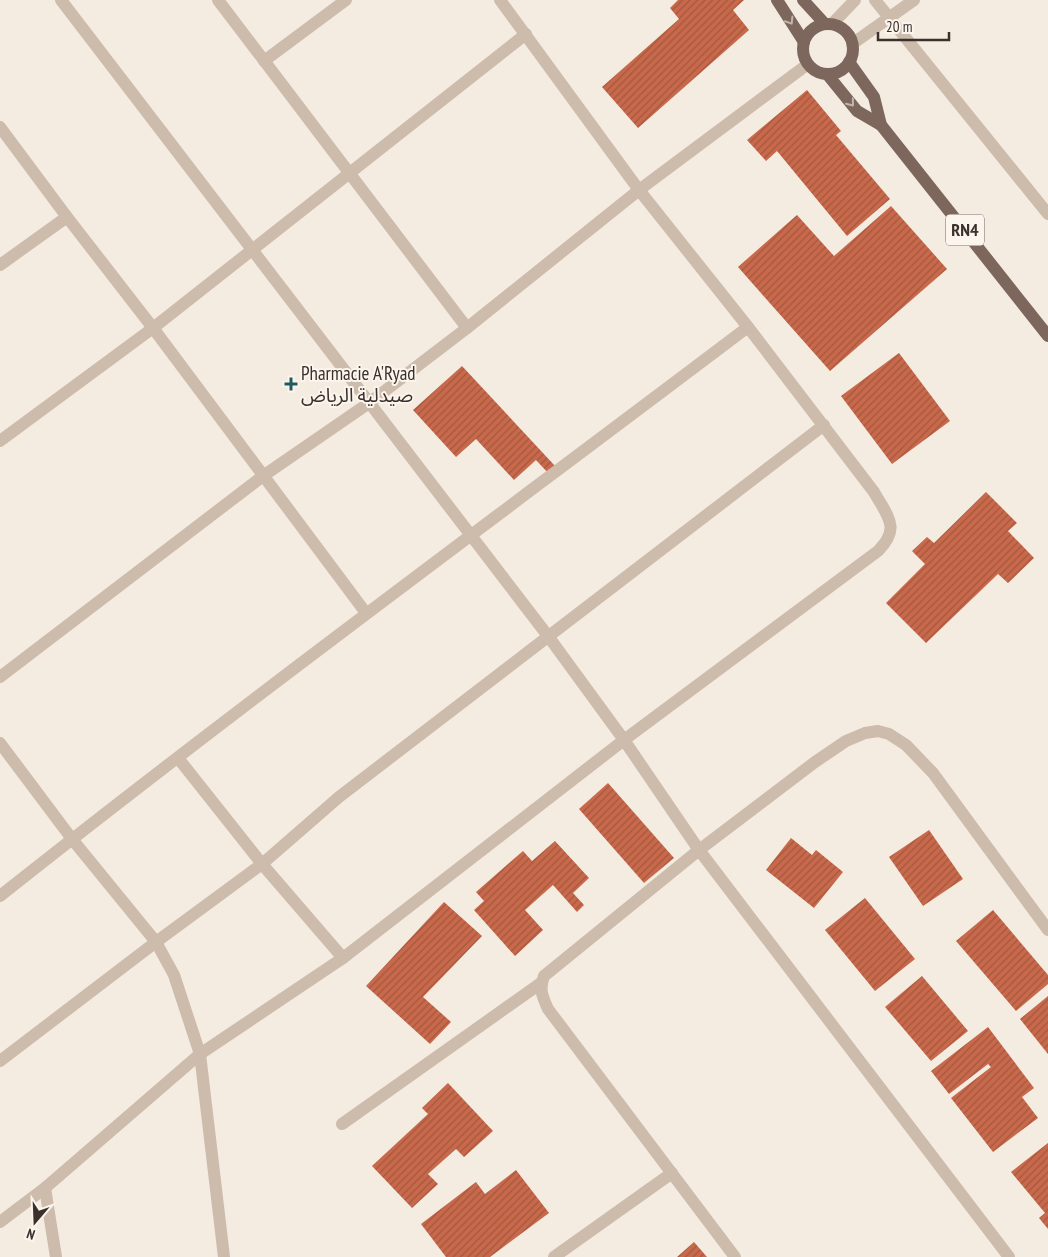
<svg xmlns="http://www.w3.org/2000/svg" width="1048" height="1257" font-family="'PT Sans Narrow','Noto Sans Arabic',sans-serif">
  <defs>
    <pattern id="building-hatch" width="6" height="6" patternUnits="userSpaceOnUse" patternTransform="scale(1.25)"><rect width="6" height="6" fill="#c8694b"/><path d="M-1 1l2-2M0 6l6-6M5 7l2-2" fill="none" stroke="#a4573f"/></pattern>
  </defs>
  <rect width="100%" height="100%" fill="#f4ebe1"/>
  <g fill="url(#building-hatch)">
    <path d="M 678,0 L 744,0 L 733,10 L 749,30 L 638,128 L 602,87 L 679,19 L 670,8 Z"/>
    <path d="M 807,90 L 841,131 L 836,135 L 890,199 L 847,236 L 777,151 L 766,161 L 747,140 Z"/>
    <path d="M 891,206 L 947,269 L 830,371 L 738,267 L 797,215 L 834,256 Z"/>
    <path d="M 899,353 L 950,421 L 892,464 L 841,396 Z"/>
    <path d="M 462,366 L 556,467 L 549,474 L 536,460 L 514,480 L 476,439 L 456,457 L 413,410 Z"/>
    <path d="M 986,492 L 1017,523 L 1008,531 L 1034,558 L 1008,583 L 998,574 L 926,643 L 886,603 L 925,564 L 912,551 L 927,537 L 934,543 Z"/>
    <path d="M 608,783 L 674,858 L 644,883 L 579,809 Z"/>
    <path d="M 929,830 L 963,879 L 923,906 L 889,857 Z"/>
    <path d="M 791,838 L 812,855 L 816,850 L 843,872 L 814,908 L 766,870 Z"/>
    <path d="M 555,841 L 589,878 L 573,893 L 584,905 L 577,912 L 553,885 L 525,910 L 543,930 L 515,956 L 474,910 L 484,901 L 476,892 L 523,851 L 532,861 Z"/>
    <path d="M 865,898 L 915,959 L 875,991 L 825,930 Z"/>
    <path d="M 444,902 L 482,936 L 423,997 L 451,1022 L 430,1044 L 366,986 Z"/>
    <path d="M 993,910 L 1048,975 L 1048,984 L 1016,1011 L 956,941 Z"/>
    <path d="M 922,976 L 968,1031 L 931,1061 L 885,1007 Z"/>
    <path d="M 1048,996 L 1048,1054 L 1020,1019 Z"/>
    <path d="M 988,1027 L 1034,1088 L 1022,1097 L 1038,1118 L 993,1152 L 951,1098 L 991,1067 L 988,1064 L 949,1094 L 931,1071 Z"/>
    <path d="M 448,1083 L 493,1131 L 464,1157 L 456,1149 L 428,1174 L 438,1184 L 412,1208 L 372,1166 L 428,1114 L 422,1108 Z"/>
    <path d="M 1048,1143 L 1048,1229 L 1039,1218 L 1045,1213 L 1011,1172 Z"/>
    <path d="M 516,1170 L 549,1213 L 490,1257 L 446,1257 L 421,1224 L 476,1182 L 485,1194 Z"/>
    <path d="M 694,1242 L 707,1257 L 677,1257 Z"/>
  </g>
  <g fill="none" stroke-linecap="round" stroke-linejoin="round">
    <g stroke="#cdbbac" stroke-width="12">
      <path d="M 61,0 L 548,636 L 624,740 L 699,850 L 1009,1257"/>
      <path d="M 218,0 L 467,328"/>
      <path d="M 875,0 L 1048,214"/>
      <path d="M 832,24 L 855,0"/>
      <path d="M 852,44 L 914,0"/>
      <path d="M 264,61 L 346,0"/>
      <path d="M 0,127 L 67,217 L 153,328 L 366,613"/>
      <path d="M 0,265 L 67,217"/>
      <path d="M 0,441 L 153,328 L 526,34"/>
      <path d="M 0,677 L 263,476 L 369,403 L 467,328 L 639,190 L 808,64"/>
      <path d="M 0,743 L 72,839 L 156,942 L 174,975 L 200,1054 L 224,1257"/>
      <path d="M 178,758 L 262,864 L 343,958"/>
      <path d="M 0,896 C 246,701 498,516 748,327"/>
      <path d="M 0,1061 L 156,942 L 262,864 L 339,797 L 824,425"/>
      <path d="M 342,1124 L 541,983"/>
      <path d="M 45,1188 L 56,1257"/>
      <path d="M 0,1222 L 45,1188 L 200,1054 L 343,958 L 624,740 L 878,551 C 901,528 888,517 874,492 L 748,327 L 639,190 L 500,0"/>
      <path d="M 554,1257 L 672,1173"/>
      <path d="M 735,1257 L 548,1009 C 542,996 539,989 544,976 L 699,850 L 815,762 L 846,741 L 865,733 L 878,731 L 889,734 L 906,745 L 933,773 L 1048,930"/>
    </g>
    <g stroke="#7d675c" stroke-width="12">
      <path d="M 777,0 L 804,42"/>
      <path d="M 803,0 L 825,24"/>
      <circle cx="828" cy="49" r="25"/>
      <path d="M 849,62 L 874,97 L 881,125"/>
      <path d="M 827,74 L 857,111 L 881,125 L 1048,336"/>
    </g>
  </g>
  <defs><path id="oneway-chevron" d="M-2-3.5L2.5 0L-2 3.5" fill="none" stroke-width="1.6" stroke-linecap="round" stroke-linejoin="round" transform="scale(1.25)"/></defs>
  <g stroke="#c2b5ac">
    <use href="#oneway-chevron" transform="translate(790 21) rotate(58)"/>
    <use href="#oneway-chevron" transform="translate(851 103) rotate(51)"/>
  </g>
  <path fill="#1f5a5e" stroke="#fbf5ee" stroke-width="2" d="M288.5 376.5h5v5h5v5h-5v5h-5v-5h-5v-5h5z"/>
  <g text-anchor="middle" stroke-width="4" stroke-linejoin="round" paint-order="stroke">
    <rect fill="#fbf5ee" stroke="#756b66" stroke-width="1" x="946" y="214.5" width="38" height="31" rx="4"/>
    <g font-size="18" font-weight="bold" fill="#3b302b">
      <text x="965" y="236">RN4</text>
    </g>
    <g font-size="19" fill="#3b302b" stroke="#fbf5ee" text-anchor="start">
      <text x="301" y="380">Pharmacie A'Ryad<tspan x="301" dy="22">صيدلية الرياض</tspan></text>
    </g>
  </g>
  <g transform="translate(35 1222) rotate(199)" stroke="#fbf5ee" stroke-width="4" paint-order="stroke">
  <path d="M0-4L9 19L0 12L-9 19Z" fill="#3b302b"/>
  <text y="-8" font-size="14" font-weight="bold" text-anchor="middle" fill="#3b302b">N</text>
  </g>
  <path d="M878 32v8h71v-8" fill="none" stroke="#3b302b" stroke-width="2.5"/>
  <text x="886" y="32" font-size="15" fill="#3b302b" stroke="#fbf5ee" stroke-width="4" paint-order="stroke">20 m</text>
</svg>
